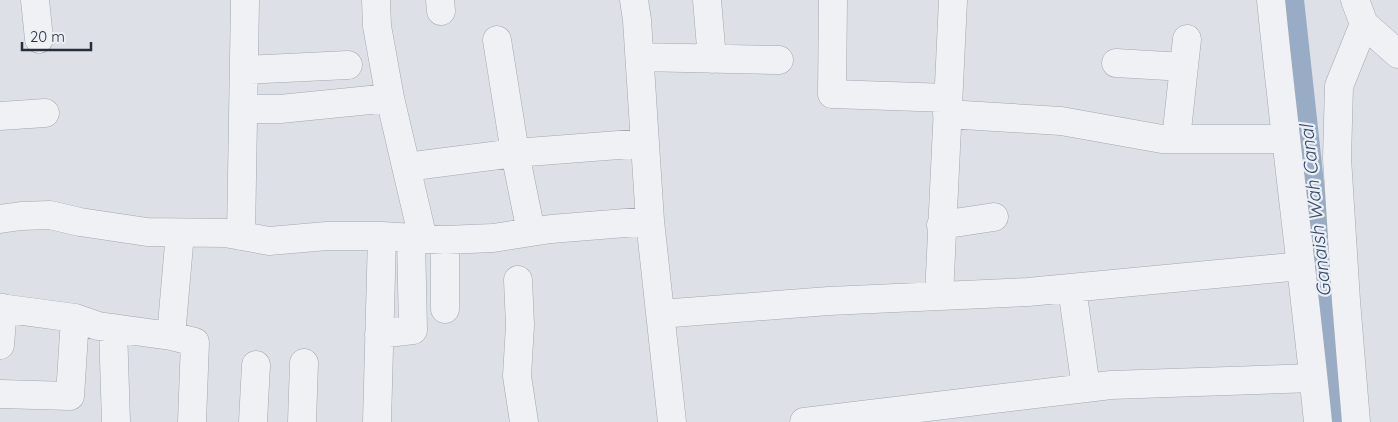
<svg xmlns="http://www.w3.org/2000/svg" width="1398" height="422" font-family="Quicksand,sans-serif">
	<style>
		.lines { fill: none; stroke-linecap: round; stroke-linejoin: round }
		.canal { stroke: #99acc6; stroke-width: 24 }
		.minor-casing { stroke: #a3a7b1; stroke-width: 29 }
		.tertiary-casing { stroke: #a3a7b1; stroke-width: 29 }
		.minor { stroke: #f0f1f5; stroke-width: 28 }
		.tertiary { stroke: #f0f1f5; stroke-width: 28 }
		.labels { text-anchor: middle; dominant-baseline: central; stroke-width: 4.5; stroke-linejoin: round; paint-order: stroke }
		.water-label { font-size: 19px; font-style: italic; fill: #324a6f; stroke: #eceff4 }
	</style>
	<rect width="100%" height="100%" fill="#dde0e7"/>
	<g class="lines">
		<path class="canal" d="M1292,0L1338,422"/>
		<g class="minor-casing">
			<path id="minor" d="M35,0L39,39
				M376,0L377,26L390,98L423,239
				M440,0L441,11
				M634,0L637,20L650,221L672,422
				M707,0L712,59
				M833,0L832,94L948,98
				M497,40L515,153L531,232
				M640,57L779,60
				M1116,63L1184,67
				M244,70L348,65
				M243,109H280L390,98
				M947,114L1061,121L1162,139H1285
				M0,116L45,113
				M1176,139L1187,39
				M406,167L515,153L645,143
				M0,219L21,216L50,215L80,222L147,232L225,233L269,241L327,236H382L445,240L493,238L551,229L650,221
				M941,225L994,217
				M241,236L245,0
				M518,280L520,325L517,376L524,422
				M1072,288L1086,388
				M939,296L953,0
				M0,308L75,318L98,326L171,336L195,342L192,422
				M445,309V240
				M660,314L829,301L1028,292L1301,266
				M113,328L116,422
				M379,334L413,330L411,238
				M171,336L180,233
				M0,345L3,308
				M0,394L70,396L75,318
				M253,422L256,365
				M302,422L304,363
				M377,422L382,236
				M804,422L1111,385L1313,378
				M1356,422L1346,301L1337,158L1339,86L1364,24"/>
		</g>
		<g class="tertiary-casing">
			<path id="tertiary" d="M1271,0C1285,141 1304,281 1318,422
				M1355,0L1364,24L1398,54"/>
		</g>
		<use href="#minor" class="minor"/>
		<use href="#tertiary" class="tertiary"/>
	</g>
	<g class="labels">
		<g class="water-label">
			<text transform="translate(1315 211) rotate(-96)">Ganaish Wah Canal</text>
		</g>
	</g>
	<path d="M22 42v8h69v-8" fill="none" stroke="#272e3d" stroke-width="2.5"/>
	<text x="30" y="42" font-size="15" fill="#272e3d" stroke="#eceff4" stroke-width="4" paint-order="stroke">20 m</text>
</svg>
